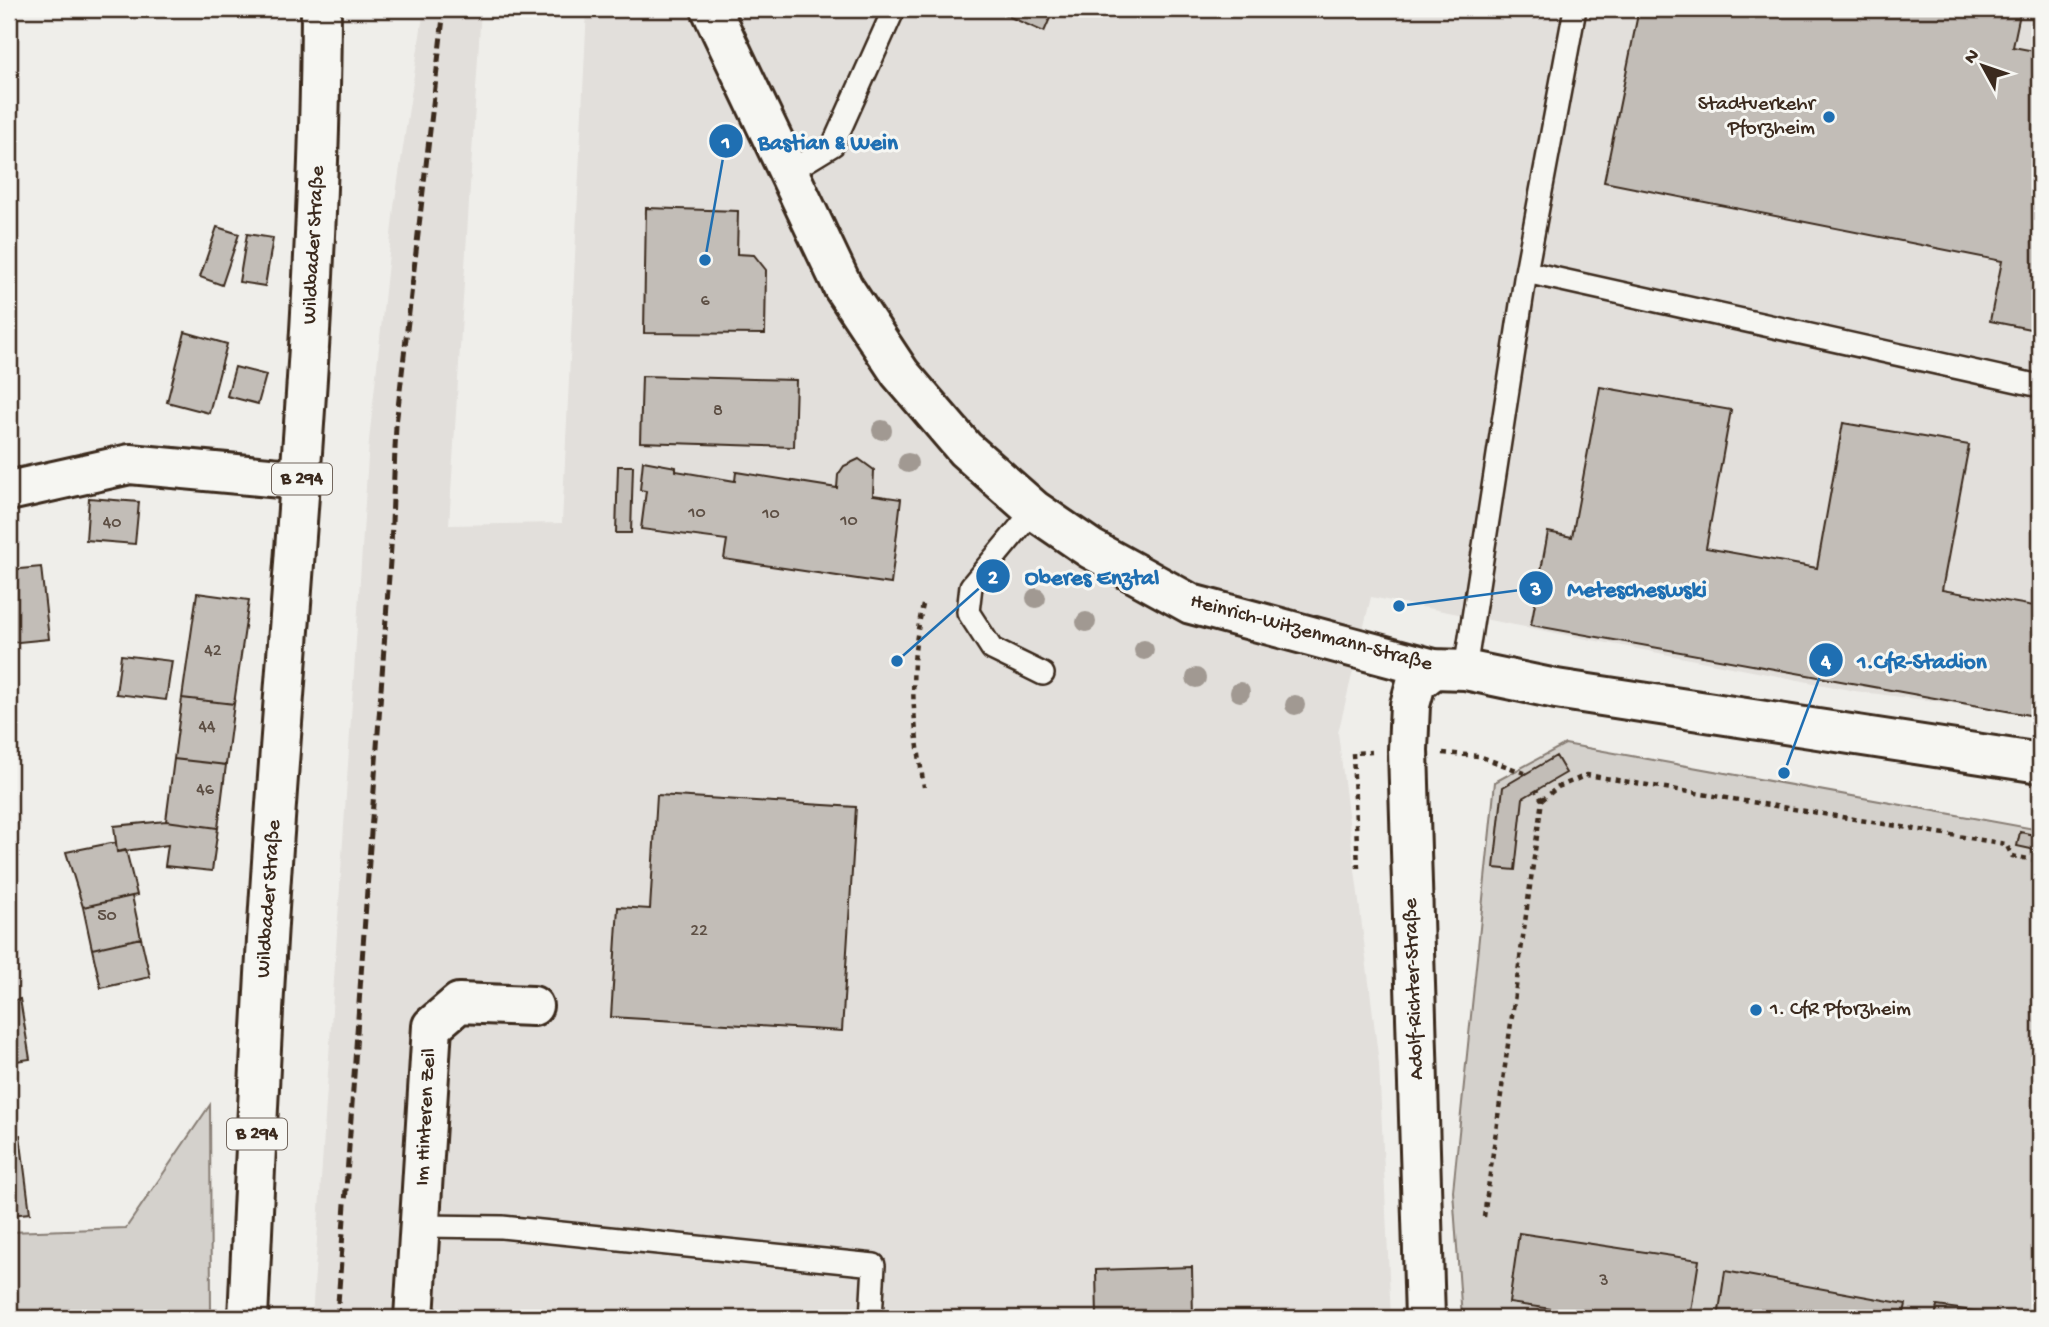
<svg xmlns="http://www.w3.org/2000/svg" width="2049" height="1327" font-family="'Gochi Hand',sans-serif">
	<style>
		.built { fill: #e2dfdb }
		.green { fill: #d4d1cc; stroke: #887e75; stroke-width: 2 }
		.building { fill: #c2bdb7; stroke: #3b2a1e; stroke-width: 2 }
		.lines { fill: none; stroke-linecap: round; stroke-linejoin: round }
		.service-casing { stroke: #3b2a1e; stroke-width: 26 }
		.minor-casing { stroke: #3b2a1e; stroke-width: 44 }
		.tertiary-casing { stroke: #3b2a1e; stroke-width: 44 }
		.primary-casing { stroke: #3b2a1e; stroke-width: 44 }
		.path { stroke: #3b2a1e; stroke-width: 4.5; stroke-dasharray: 5 5; stroke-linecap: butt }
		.service { stroke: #f6f6f2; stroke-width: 21 }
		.minor { stroke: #f6f6f2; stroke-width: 38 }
		.tertiary { stroke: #f6f6f2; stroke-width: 38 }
		.primary { stroke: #f6f6f2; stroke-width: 38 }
		.rail { stroke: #3b2a1e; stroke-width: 5; stroke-dasharray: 10 5; stroke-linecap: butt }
		.tree { fill: #a19992 }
		.poi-dot { fill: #1f6fb2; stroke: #f6f6f2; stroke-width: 2.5 }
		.labels { text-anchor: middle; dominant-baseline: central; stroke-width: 6; stroke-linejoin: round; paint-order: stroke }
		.number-label { font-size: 18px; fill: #5d4f44 }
		.shield { fill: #f6f6f2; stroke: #73675e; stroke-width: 2 }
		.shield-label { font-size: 19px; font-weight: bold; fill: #3b2a1e }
		.poi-label { font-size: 21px; fill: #3b2a1e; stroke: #f6f6f2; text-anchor: end }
		.street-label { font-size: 21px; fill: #3b2a1e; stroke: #f6f6f2 }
		.leader { fill: none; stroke: #1f6fb2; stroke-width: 2.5 }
		.callout-dot { fill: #1f6fb2; stroke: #f6f6f2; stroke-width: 2.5 }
		.mark-label { font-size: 21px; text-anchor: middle; font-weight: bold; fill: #fff }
		.callout-label { font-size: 23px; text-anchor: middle; font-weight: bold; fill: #1f6fb2; stroke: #f6f6f2; stroke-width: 6; stroke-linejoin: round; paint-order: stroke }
	</style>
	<rect width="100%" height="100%" fill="#efeeea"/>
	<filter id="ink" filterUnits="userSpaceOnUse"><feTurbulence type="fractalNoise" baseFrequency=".0143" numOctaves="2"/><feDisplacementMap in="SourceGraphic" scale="14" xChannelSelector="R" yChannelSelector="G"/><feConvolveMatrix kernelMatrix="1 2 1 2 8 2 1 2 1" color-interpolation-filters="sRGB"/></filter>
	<g filter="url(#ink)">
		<path class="built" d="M424,9H481L449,525L562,523L587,9H2040V715L1855,691L1371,597L1338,733L1379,1063L1391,1318H312L369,441L394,207Z"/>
		<path class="green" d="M1565,744L2040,830V1318H1462L1453,1191L1495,782Z
			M210,1105L211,1318H9V1232L126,1228Z"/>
		<path class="building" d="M992,9H1054L1044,32Z
			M1639,9H2021L2013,47L2040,52V331L1990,321L2002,261L1604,182Z
			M646,208L738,211L737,254L754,255L766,270L765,334L644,333Z
			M217,227L239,234L222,285L200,277Z
			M247,234L273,238L265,286L239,282Z
			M185,332L227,344L209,413L167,402Z
			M235,367L266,375L258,404L227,396Z
			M642,376L796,380L794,447L640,442Z
			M1600,387L1731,410L1706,548L1817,568L1843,423L1969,445L1942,590L2040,607V717L1531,625L1548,532L1572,537Z
			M859,459L874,470L873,495L901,499L891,584L724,559L727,540L641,529L646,491L640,490L643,461L676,467V471L735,481L736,472L837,488L838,475L844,466Z
			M618,466H633L631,533H616Z
			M89,498L139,502L135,544L86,540Z
			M41,567L49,639L9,643V570Z
			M197,593L249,600L234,704L182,698Z
			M121,655L172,661L166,700L116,694Z
			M182,698L234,704L226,765L174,759Z
			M1556,756L1566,773L1523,798L1515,870L1494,868L1503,787Z
			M174,759L226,765L218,828L166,821Z
			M657,795L856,807L842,1031L611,1017L618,907L650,909Z
			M166,821L218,828L212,871L165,866L168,845L117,852L114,826Z
			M2020,832L2040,836V851L2017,846Z
			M116,842L117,852L126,850L137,895L83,907L66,852Z
			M132,896L141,938L92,949L83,907Z
			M141,938L150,977L101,988L92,949Z
			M20,999L30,1059L9,1062V1001Z
			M20,1135L30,1213L9,1215V1136Z
			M1519,1233L1699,1260L1690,1318H1615L1509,1303Z
			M1192,1267L1193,1318H1097L1096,1270Z
			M1725,1271L1906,1304L1903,1318H1718Z
			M1937,1306L2024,1318H1935Z"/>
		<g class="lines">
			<g class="service-casing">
				<path id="service" d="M787,173L833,145L894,9
					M1526,272L1575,9
					M1034,510L971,586L968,612L992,649L1043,674
					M1465,670L1526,272L2040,386
					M420,1226L502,1227L874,1265L871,1318"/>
			</g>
			<g class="minor-casing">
				<path id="minor" d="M9,491L130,464L302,480
					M414,1318L432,1026L459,1003L533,1006
					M1425,1318L1408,750L1410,705L1416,683L1434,669"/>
			</g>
			<g class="tertiary-casing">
				<path id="tertiary" d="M711,9L843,287L900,373L965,449L1034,510L1091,549L1191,604L1434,669L1465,670L1556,689L2040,763"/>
			</g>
			<g class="primary-casing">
				<path id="primary" d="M248,1318C255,1171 261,1024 271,877C290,588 320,299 321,9"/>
			</g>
			<path class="path" d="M923,605C907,673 913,719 924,787
				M1443,753L1479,756L1527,774
				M1542,800L1558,787L1587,775L2006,844L2012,856L2040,861
				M1358,868L1353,753L1372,752
				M1484,1217L1542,800L1536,790"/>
			<use href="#service" class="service"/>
			<use href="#minor" class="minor"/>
			<use href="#tertiary" class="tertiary"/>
			<use href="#primary" class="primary"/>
			<path class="rail" d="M337,1318L391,547L396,425L444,9"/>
		</g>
		<g class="tree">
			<circle cx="882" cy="430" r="10"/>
			<circle cx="908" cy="463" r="10"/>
			<circle cx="1036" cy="598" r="10"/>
			<circle cx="1086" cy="622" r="10"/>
			<circle cx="1144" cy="650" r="10"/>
			<circle cx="1196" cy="678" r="10"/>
			<circle cx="1240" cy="692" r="10"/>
			<circle cx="1295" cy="705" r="10"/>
		</g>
	</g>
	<g class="poi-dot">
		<circle cx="1829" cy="117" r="7"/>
		<circle cx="1756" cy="1010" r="7"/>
	</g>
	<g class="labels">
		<g class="number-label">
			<text x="705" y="301">6</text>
			<text x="718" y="411">8</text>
			<text x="697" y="513">10</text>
			<text x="771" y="514">10</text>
			<text x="849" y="521">10</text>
			<text x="112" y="523">40</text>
			<text x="213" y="651">42</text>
			<text x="207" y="727">44</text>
			<text x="205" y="790">46</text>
			<text x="107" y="916">50</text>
			<text x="699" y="931">22</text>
			<text x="1604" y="1281">3</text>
		</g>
		<g class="shield">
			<rect x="272" y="463.5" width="60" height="31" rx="5"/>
			<rect x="227" y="1118.5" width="60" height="31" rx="5"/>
		</g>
		<g class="shield-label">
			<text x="302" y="479">B 294</text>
			<text x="257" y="1134">B 294</text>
		</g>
		<g class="poi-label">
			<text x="1815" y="105">Stadtverkehr<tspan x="1815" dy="24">Pforzheim</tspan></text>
			<text x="1770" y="1010" text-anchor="start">1. CfR Pforzheim</text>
		</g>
		<g class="street-label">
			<text transform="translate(315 245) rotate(-87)">Wildbader Straße</text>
			<text transform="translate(1311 634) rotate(15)">Heinrich-Witzenmann-Straße</text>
			<text transform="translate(270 899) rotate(-86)">Wildbader Straße</text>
			<text transform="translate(1415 989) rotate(-92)">Adolf-Richter-Straße</text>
			<text transform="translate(427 1117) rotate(-87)">Im Hinteren Zeil</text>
		</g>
	</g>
	<path class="leader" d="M705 260L726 141M897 661L993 576M1399 606L1536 588M1784 773L1826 660"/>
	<g class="callout-dot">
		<circle cx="705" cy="260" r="7"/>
		<circle cx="897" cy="661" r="7"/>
		<circle cx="1399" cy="606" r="7"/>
		<circle cx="1784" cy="773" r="7"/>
		<circle cx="726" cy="141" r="18"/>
		<circle cx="993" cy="576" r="18"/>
		<circle cx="1536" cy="588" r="18"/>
		<circle cx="1826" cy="660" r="18"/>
	</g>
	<g class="mark-label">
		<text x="726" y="148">1</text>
		<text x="993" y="583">2</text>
		<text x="1536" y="595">3</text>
		<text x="1826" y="667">4</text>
	</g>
	<g class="callout-label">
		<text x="828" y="149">Bastian &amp; Wein</text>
		<text x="1092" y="584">Oberes Enztal</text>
		<text x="1637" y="596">Metescheswski</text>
		<text x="1922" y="668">1.CfR-Stadion</text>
	</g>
	<rect width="2049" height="1327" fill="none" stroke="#f6f6f2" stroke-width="35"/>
	<rect x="18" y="18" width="2014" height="1292" fill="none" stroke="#3b2a1e" stroke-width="2.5" filter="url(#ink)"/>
	<g transform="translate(1983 66) rotate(310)" stroke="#f6f6f2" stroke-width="5" paint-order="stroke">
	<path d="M0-5L12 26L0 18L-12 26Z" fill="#3b2a1e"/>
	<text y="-10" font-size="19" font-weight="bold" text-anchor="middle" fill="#3b2a1e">N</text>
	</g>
</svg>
